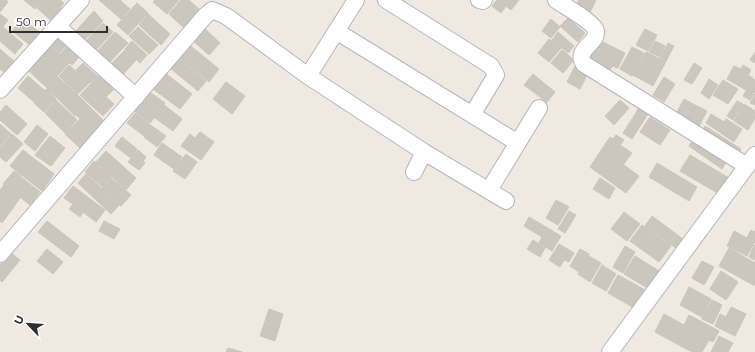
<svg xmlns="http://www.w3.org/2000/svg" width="755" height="352" font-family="Montserrat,sans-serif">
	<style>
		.building { fill: #cbc7bf; stroke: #cbc5ba }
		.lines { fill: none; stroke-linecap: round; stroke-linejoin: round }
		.minor-casing { stroke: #b4b7c1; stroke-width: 18 }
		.minor { stroke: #fff; stroke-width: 16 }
	</style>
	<rect width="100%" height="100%" fill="#efe9e1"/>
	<path class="building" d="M0,0H6L8,2L0,12Z
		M24,0H42L35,9Z
		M43,0H60L64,3L60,8L65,12L55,24L37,8Z
		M99,0H120L130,9L121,19Z
		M155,0H179L167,14L153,2Z
		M181,0H189L201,11L185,29L169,14Z
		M497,0H519L511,10L506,6L501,13L492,6Z
		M579,0H596L590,12L576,5Z
		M137,3L148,13L128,35L117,25Z
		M94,11L103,21L82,43L73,34Z
		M0,14L8,20L3,27L23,44L15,54L0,41Z
		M148,14L170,34L161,45L139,25Z
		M22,18L39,32L30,45L12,31Z
		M568,18L585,33L578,42L560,26Z
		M551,19L560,27L551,38L542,31Z
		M103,23L113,32L94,52L84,43Z
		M138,27L158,45L149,54L129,36Z
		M203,27L220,43L209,55L192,40Z
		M645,29L657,35L648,51L636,45Z
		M115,32L128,43L106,66L94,55Z
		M558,32L574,46L568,53L552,40Z
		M59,33L69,42L59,53L49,44Z
		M549,39L561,48L549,62L538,53Z
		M597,39L625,53L618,68L612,66L609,72L586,61Z
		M132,41L147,55L140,63L125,49Z
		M655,41L665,46L660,57L649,52Z
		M70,43L81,55L72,65L60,54Z
		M187,43L219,69L209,82L177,56Z
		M668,43L674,46L653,86L633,75L646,52L660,59Z
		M48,44L69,63L58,75L37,56Z
		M632,47L644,53L632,76L620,69Z
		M0,49L14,61L4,72L0,69Z
		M125,50L136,60L119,79L107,68Z
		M562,50L574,60L563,73L551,63Z
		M755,52V63L750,60Z
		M178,58L206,81L198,91L170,68Z
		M40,59L58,76L47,88L29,71Z
		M83,63L97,76L90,83L76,70Z
		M694,63L702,68L692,84L684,80Z
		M69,65L89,83L78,94L59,76Z
		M743,65L751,70L748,75L753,78L746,90L727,79L734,66L741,69Z
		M575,66L588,73L580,89L567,82Z
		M101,73L116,87L106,97L114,104L103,116L80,95Z
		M165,73L192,94L180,109L153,89Z
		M533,74L555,92L547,102L524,85Z
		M28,76L44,90L34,102L18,88Z
		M58,77L70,88L59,100L47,89Z
		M664,77L675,84L664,102L653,95Z
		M709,79L718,85L709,99L701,93Z
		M753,79L755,80V91L750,100L743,96Z
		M723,80L738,89L728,104L713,95Z
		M226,82L245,96L232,114L213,99Z
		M70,88L79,96L67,108L59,100Z
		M46,89L56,99L44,112L34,103Z
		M148,91L165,103L159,111L142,98Z
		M755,94V105L750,103Z
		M79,96L87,104L75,116L67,108Z
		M142,99L159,112L150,123L134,111Z
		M684,99L695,105L685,124L674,118Z
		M56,100L77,120L65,133L45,113Z
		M620,100L629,108L614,125L605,116Z
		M737,101L743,104L733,120L727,116Z
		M87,104L105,122L95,133L76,115Z
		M744,104L755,111V118L748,130L734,121Z
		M6,105L27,124L17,135L0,120V112Z
		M164,105L182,119L173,131L155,118Z
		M695,105L707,111L697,130L685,124Z
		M639,108L648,114L632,139L623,133Z
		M135,113L152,126L144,136L127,123Z
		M711,114L724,122L726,119L742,129L734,142L706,123Z
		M650,117L670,130L660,145L640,132Z
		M80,119L94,133L80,148L65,134Z
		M0,124L11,134L0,146Z
		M37,125L48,134L35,151L24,142Z
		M152,126L166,136L157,147L144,137Z
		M705,126L741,149L735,158L700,134Z
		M200,132L214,142L201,160L181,146L190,134L195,138Z
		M12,134L23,144L6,162L0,157V148Z
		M616,135L624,140L620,145L632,153L623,165L602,149L610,137L613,139Z
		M50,136L65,148L51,166L35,155Z
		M122,137L137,149L131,158L115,146Z
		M695,137L728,159L722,169L689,146Z
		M162,143L182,157L174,169L154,155Z
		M602,149L639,176L626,193L590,167Z
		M23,150L54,174L42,191L10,166Z
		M138,150L146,157L143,161L145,163L139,170L128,162Z
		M106,151L136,178L126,190L96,162Z
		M186,154L197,162L185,179L173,171Z
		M690,155L729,178L719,194L680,171Z
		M94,161L111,177L102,187L85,172Z
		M657,163L697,187L689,201L649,177Z
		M14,171L21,176L10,190L3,184Z
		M86,174L119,205L111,214L78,183Z
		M21,177L40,192L30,205L11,190Z
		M111,178L131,195L121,206L102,188Z
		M600,178L615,188L609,199L593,189Z
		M4,185L20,198L13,208L0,197V190Z
		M73,186L105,210L96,222L83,212L80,217L69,209L73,204L64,198Z
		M0,198L13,208L2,223L0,221Z
		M556,200L569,207L558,225L546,218Z
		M569,211L576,215L565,233L558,229Z
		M624,212L640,224L627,241L611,229Z
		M652,216L683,239L677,249L645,226Z
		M529,217L561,236L552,251L539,243L542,237L524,226Z
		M47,221L79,246L71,257L38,232Z
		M104,221L120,229L114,239L99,231Z
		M642,225L671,246L659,262L630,241Z
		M751,230L755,232V241L747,256L727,246L734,231L747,238Z
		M533,240L545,248L540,257L527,249Z
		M559,244L574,253L569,262L564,260L560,267L549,260Z
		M754,245L755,246V260L749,257Z
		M625,246L635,252L623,273L613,267Z
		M729,248L755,263V286L719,266Z
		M47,249L63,262L53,274L37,261Z
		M580,249L589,254L579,272L570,266Z
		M10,252L20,260L2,282L0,280V265Z
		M589,256L601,263L590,282L578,274Z
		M635,256L659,271L649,289L624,274Z
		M702,261L714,267L704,285L692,278Z
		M602,265L616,274L606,291L592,283Z
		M721,271L738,282L726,300L710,289Z
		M618,275L647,291L636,309L608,293Z
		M689,287L711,299L702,317L680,305Z
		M712,300L722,305L713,324L702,319Z
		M731,307L746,314L735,336L715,326L720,314L726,317Z
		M269,309L283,314L275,341L260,336Z
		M664,314L684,325L689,315L719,331L713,342L709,340L702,352H692L655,332Z
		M719,336L733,343L728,352H711Z
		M228,348L242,352H226Z"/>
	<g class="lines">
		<g class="minor-casing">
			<path id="minor" d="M356,0L308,76L424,152L506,201
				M386,0L491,66L496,75L472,115
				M479,0L483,1L484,0
				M556,0C564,6 594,22 596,31C598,44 574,49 584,64L747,166
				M57,26L136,97
				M336,31L518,143
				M0,90L81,0
				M414,172L424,152
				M489,190L539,108
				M0,254L205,16L212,10L226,16L308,76
				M610,352L755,155"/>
		</g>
		<use href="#minor" class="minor"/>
	</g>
	<g transform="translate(28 324) rotate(295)" stroke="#ffffff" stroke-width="3" paint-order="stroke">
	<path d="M0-3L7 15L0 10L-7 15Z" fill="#2e2e2e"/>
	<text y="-6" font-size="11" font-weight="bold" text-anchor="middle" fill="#2e2e2e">U</text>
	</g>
	<path d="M10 26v6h97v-6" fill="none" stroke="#2e2e2e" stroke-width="2"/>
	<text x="16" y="26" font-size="12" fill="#2e2e2e" stroke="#ffffff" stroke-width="3" paint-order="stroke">50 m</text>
</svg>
